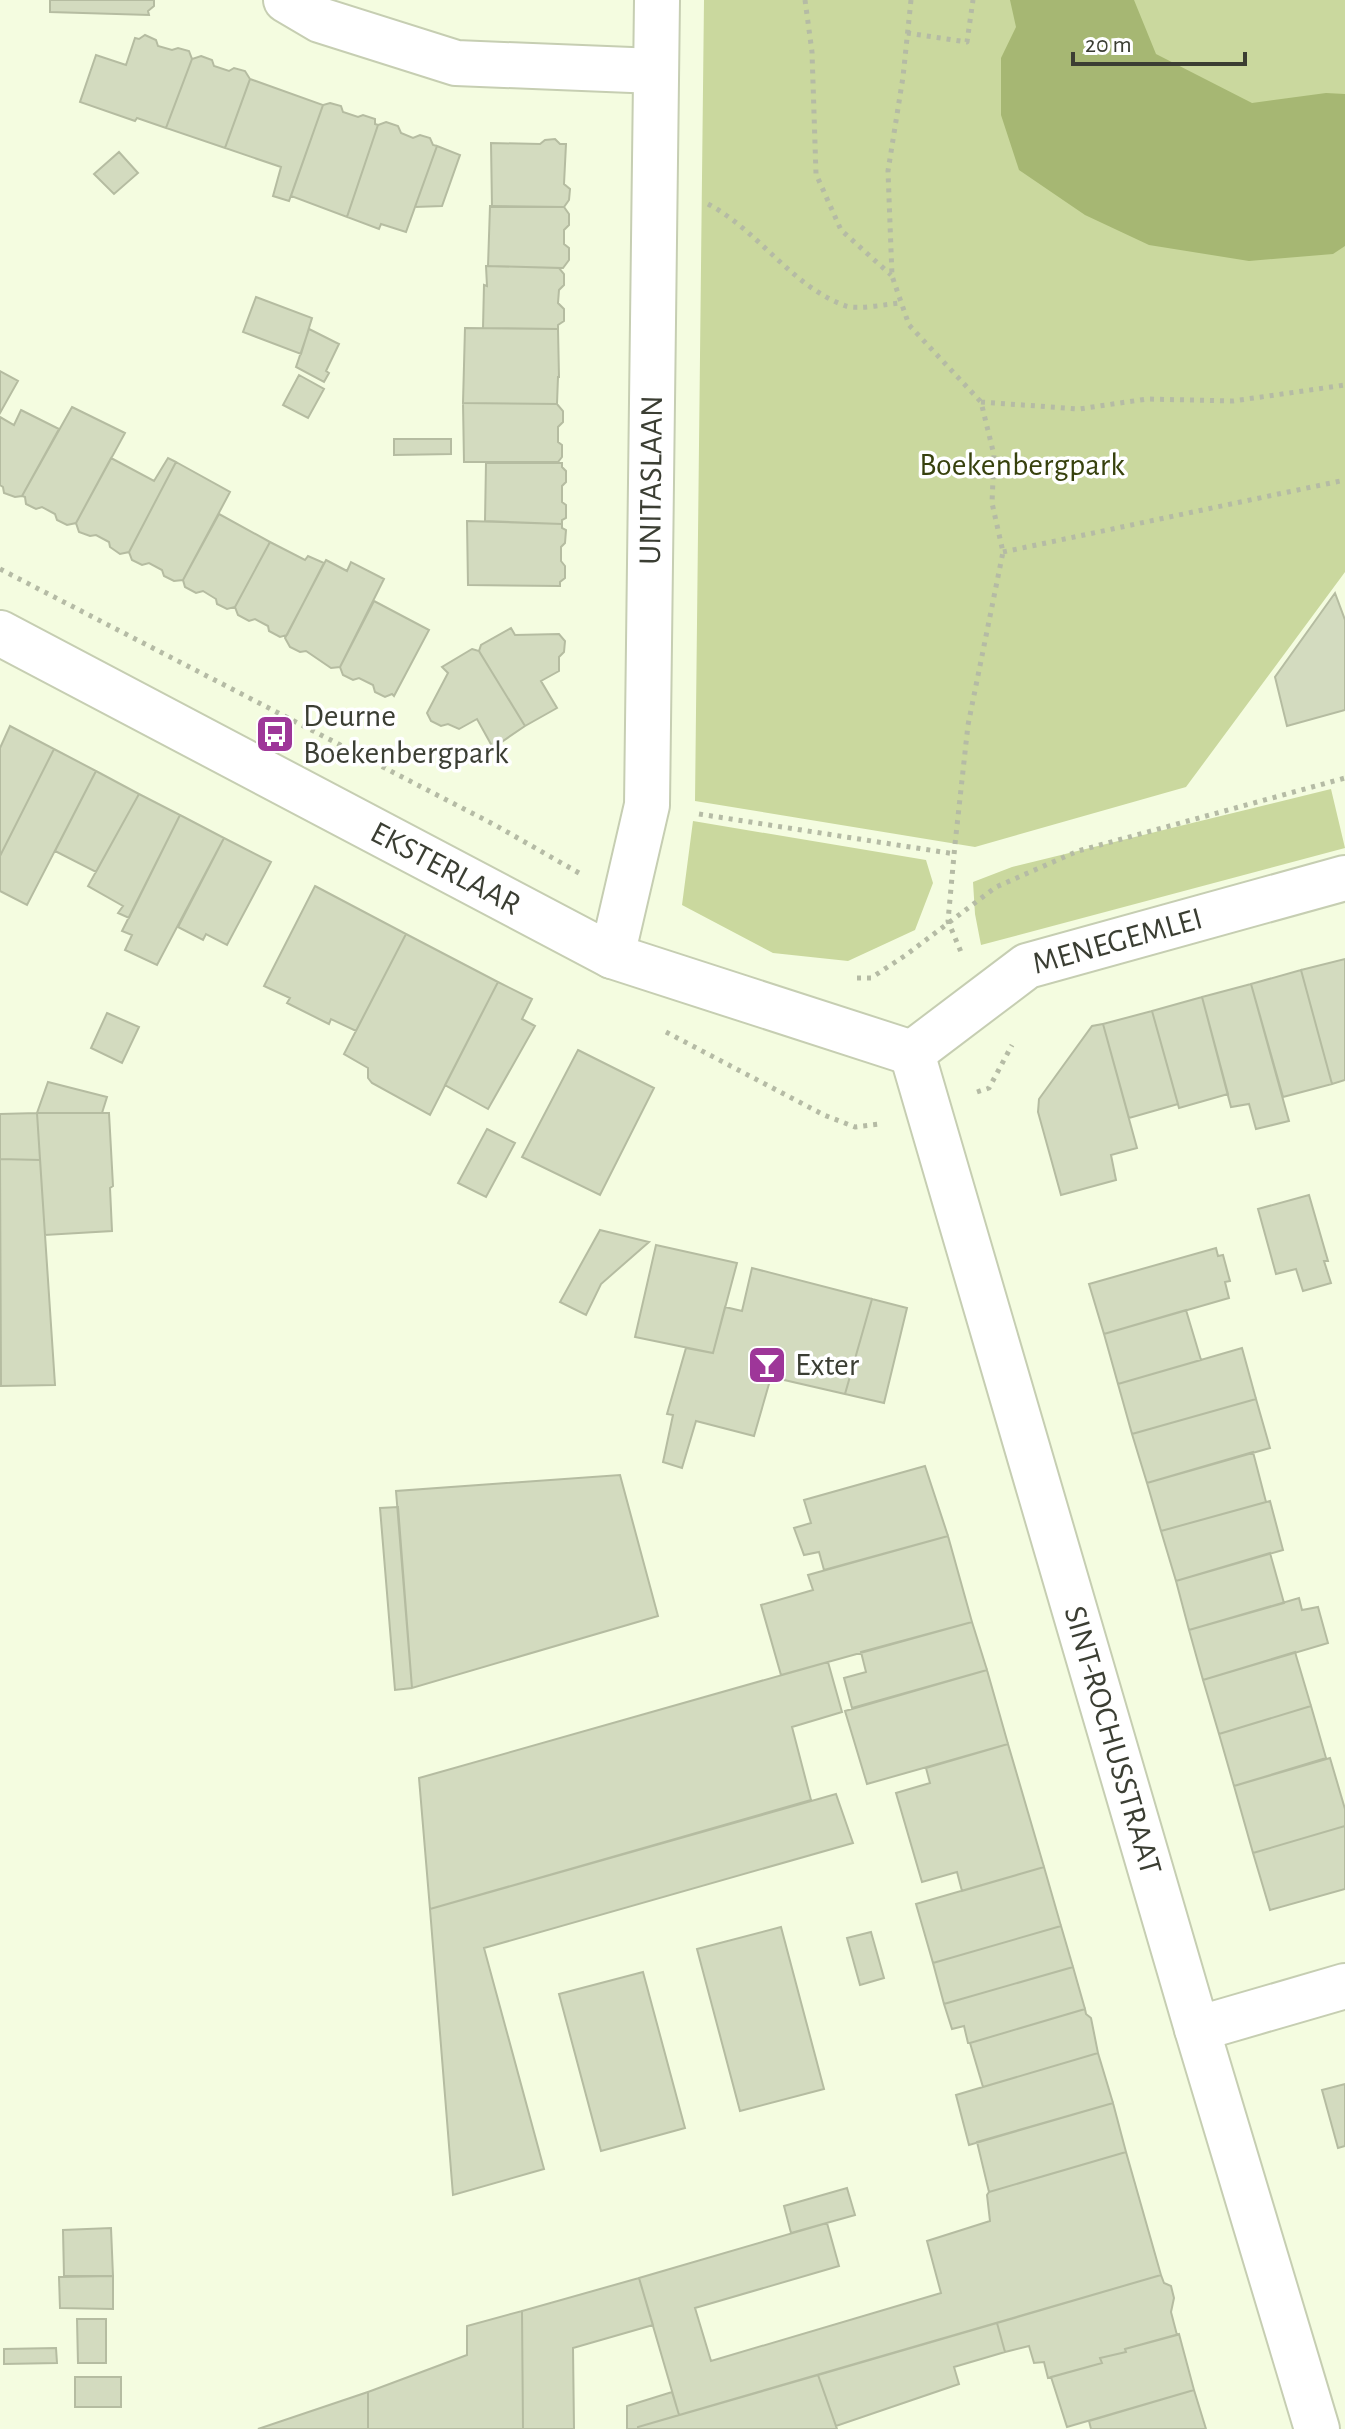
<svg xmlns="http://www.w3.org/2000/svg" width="1345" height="2429" font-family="'Alegreya Sans',sans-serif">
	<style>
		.green { fill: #cad89e }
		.water { fill: #a6b773 }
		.building { fill: #d3dbbf; stroke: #b5bca1; stroke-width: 2 }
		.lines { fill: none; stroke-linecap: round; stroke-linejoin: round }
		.street-casing { stroke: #c6ceb2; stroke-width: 48 }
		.path { stroke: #b5bba5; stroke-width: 5; stroke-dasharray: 4 6; stroke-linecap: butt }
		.street { stroke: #fff; stroke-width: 44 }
		.labels { text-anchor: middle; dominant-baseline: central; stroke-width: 7; stroke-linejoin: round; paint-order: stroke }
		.park-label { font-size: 32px; fill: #37410d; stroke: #fff }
		.street-label { font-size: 32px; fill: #3b3e33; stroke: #fff }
		.poi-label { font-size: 32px; fill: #3b3e33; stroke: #fff; text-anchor: start }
	</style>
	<rect width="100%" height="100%" fill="#f4fce0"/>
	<path class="green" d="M704,0H1345V572L1186,787L975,847L695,801Z
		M1331,789L1345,848L981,945L975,914L973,882L1012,867Z
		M693,821L926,860L933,883L915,930L848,961L773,953L682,905Z"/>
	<path class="water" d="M1010,0H1134L1156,54L1252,103L1326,93L1345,94V246L1333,254L1249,261L1149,245L1085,215L1019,170L1001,115V58L1016,27Z"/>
	<path class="building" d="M50,0H154V6L148,11L149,15L50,12Z
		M145,35L156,40L158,46L172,50L178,48L189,51L192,59L166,128L137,118L135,121L80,102L96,55L126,65L135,38L139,39Z
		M201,56L212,60L214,66L229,71L234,68L245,71L250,79L225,148L166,128L192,59Z
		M250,79L323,105L289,201L273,196L281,167L225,148Z
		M330,103L341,106L343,112L358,117L363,115L375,119V124L378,125L347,217L291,196L323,105Z
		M386,122L398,126L401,133L413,138L420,135L430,138L433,145L437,146L406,232L381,224L379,229L347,217L378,125Z
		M555,139L560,144H566L564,184L570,189L569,200L564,207H492L491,143L540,144L545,140Z
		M437,146L460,155L442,206L415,207Z
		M119,152L138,173L114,194L94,174Z
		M490,206L564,207L569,214V225L564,230V244L569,248V260L563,268L488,266Z
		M486,266L559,268L564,274V285L559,290L558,303L564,309V321L558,325V329L483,328L484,285L487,286Z
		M256,297L312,318L301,354L243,332Z
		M465,328L558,329L559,377H558L557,404L463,403Z
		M309,329L339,344L326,371L329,373L324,382L296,367Z
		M0,371L18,381L0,413Z
		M299,375L324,389L308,418L283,405Z
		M463,403L557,404L563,411V422L558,427V442L562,445V457L558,462H464Z
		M72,407L125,433L76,523L67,525L57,520L55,514L42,507L36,509L26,504L25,497L22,496Z
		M21,410L59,429L22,496L15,497L4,493L3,487L0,485V417L14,425Z
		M394,439H451V454L394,455Z
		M111,458L154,481L168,458L176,462L129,552L120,554L110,547L109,542L96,535L90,536L79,532L76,523Z
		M176,462L230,492L183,580L174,581L164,576L162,570L149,563L142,565L132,560L129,552Z
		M486,463H562V467L566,471V482L562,486V502L566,505V518L562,520V524L485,521Z
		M219,514L270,542L235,607L227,609L217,604L216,599L203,591L196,593L185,587L183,580Z
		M467,521L562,524V528L566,530L565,543L561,547V561L565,566V578L560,582V586L468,585Z
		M270,542L305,560L308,556L324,563L287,635L280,637L269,631L268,626L255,619L249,621L238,615L235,607Z
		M326,560L347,571L351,562L384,579L340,667L331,668L306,651L300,652L290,647L285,638Z
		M1335,593L1345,620V710L1287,726L1275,677Z
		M374,601L429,630L394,696L392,694L385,697L375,692L373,685L359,678L353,680L343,675L340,667Z
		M511,628L515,635L559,634L565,641L564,652L559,657V671L541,681L557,708L525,726L479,651L481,645Z
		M472,649L479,651L525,726L500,743V741L492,746L477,719L459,729L448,724L441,726L431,721L427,713L448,673L442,667Z
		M10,726L54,749L0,856V748Z
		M54,749L96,771L27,905L0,891V856Z
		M96,771L139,794L96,872L55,851Z
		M139,794L180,815L129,918L118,913L123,906L88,886Z
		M180,815L224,838L157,965L125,950L132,935L122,931Z
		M224,838L271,862L227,945L206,934L203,940L178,927Z
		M315,886L406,934L356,1031L331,1019L329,1024L287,1003L290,998L264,986Z
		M406,934L498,982L430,1115L372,1083L368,1078V1068L344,1054Z
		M1345,959V1080L1332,1084L1301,970Z
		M1301,970L1332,1084L1283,1097L1251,984Z
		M498,982L532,999L522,1019L535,1026L488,1109L445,1085Z
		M1251,984L1289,1121L1256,1129L1249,1104L1231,1107L1202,997Z
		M1202,997L1228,1094L1179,1108L1152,1011Z
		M1152,1011L1178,1104L1129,1118L1103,1024Z
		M107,1013L139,1027L122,1063L91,1048Z
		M1103,1024L1137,1148L1111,1155L1116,1180L1061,1195L1038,1112L1039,1099L1092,1026Z
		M578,1050L654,1088L600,1195L522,1157Z
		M48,1082L107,1097L102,1113H37Z
		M37,1113L40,1160L0,1159V1114Z
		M37,1113H109L113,1186L110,1188L112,1231L45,1235Z
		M487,1129L515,1143L486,1197L458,1183Z
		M0,1159L40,1160L55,1385L1,1386Z
		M1309,1195L1328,1261H1324L1331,1283L1303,1291L1296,1269L1276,1274L1258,1209Z
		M600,1230L649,1242L601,1284L586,1315L560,1302Z
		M656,1245L737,1263L713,1353L635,1337Z
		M1216,1248L1218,1256L1223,1255L1230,1281L1225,1282L1229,1298L1104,1334L1089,1284Z
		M752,1268L872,1299L845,1394L771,1377L754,1436L696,1421L682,1468L663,1462L673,1415L667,1414L686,1348L713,1353L725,1307L742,1311Z
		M872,1299L907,1308L884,1403L845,1394Z
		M1186,1310L1201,1360L1118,1384L1104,1334Z
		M1242,1348L1256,1399L1132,1434L1118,1384Z
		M1256,1399L1270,1448L1147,1483L1132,1434Z
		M1253,1452L1266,1502L1161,1531L1147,1483Z
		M925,1466L948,1536L824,1570L819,1552L804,1555L794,1528L811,1523L804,1500Z
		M620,1475L658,1616L412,1688L396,1491Z
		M1270,1501L1283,1550L1176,1581L1161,1531Z
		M398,1507L412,1688L395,1690L380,1508Z
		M948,1536L972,1622L781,1675L761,1605L813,1590L808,1575Z
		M1270,1553L1284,1603L1189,1630L1176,1581Z
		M1299,1598L1302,1610L1318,1607L1328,1643L1203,1680L1189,1630Z
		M972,1622L987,1670L852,1708L844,1678L866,1672L861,1652Z
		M1295,1652L1311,1706L1219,1734L1203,1680Z
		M828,1662L842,1712L792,1727L811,1800L430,1909L419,1778Z
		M987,1670L1008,1744L867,1784L845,1711Z
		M1311,1706L1326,1758L1234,1786L1219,1734Z
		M1008,1744L1044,1867L962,1891L957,1872L922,1882L896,1793L930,1783L926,1768Z
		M1330,1758L1345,1809V1826L1253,1853L1234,1786Z
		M836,1794L853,1843L484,1948L544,2169L453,2195L430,1909Z
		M1345,1826V1889L1270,1910L1253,1853Z
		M1044,1867L1061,1926L933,1963L916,1904Z
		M1061,1926L1073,1967L944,2004L933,1963Z
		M781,1927L824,2089L740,2111L697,1949Z
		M871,1932L884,1978L860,1985L847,1938Z
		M1073,1967L1085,2009L970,2043H968L964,2026L952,2029L944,2004Z
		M643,1972L685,2128L601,2151L559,1994Z
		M1085,2009L1086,2014L1091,2018L1098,2053L983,2087L970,2043Z
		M1098,2053L1113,2103L969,2145L956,2095Z
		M1345,2084V2146L1338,2148L1322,2090Z
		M1113,2103L1126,2152L989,2192L977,2142Z
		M1126,2152L1161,2275L679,2415L639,2278L827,2223L839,2266L695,2308L711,2361L941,2293L927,2241L990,2221L987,2195L989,2192Z
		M847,2188L855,2215L791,2233L784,2206Z
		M111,2228L113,2276H64L63,2230Z
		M1161,2275L1164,2283L1171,2286L1174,2298L1171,2312L1177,2335L1125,2349L1126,2352L1100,2358L1102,2363L1048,2378L1044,2362L1034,2363L1029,2346L1005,2352L997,2323Z
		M113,2276V2309L60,2308L59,2277Z
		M639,2278L653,2325L573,2348L574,2429H523L522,2311Z
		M522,2311L523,2429H368V2392L467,2355V2326Z
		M77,2319H106V2363H78Z
		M997,2323L1005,2352L954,2367L959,2384L836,2426L818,2375Z
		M1179,2334L1194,2390L1067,2427L1051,2377L1102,2363L1100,2358L1126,2352L1125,2349Z
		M56,2348L57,2363L4,2364V2349Z
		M818,2375L837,2429H638V2427Z
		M75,2377H121V2407H75Z
		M1194,2390L1206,2429H1091L1089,2421Z
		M368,2392V2429H258Z
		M672,2392L679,2415L638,2427V2429H627V2406Z"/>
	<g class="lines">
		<g class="street-casing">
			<g id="street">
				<path d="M286,0L320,20L456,63L656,71"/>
				<path id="s1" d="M0,633L612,956L912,1053"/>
				<path id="s2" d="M612,956L647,805L657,0"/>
				<path id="s3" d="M912,1053L1197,2029L1317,2429"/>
				<path id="s4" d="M912,1053L1027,966L1345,878"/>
				<path d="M1197,2029L1345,1986"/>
			</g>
		</g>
		<path class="path" d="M805,0L812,52L816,174L841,230L891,275
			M911,0L903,77L888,171L892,276L909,325L981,402L994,455L992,503L1003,552L968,725L955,844L948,921L961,952
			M907,33L967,42L973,0
			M708,204C759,231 792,287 846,306C859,310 887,304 901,303
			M981,402L1079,409L1147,399L1233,401L1345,385
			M1003,552L1345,480
			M0,569L495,825L579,873
			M699,814L955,854
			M857,978H871L906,955L996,887L1078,851L1345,778
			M666,1032L824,1115L855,1127L880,1124
			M977,1092L989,1088L1012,1045"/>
		<use href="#street" class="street"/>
	</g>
	<defs>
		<g id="bus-square" transform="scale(2)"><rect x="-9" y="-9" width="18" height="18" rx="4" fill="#9e3699" stroke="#fff"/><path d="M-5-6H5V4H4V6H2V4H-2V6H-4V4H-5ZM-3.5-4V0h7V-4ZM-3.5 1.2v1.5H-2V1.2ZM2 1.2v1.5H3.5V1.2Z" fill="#fff"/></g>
		<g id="bar-square" transform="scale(2)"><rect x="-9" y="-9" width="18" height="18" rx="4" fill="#9e3699" stroke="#fff"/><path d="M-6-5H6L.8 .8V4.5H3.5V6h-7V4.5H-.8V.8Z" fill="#fff"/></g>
	</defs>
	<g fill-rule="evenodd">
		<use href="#bus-square" x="275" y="734"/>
		<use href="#bar-square" x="767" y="1365"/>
	</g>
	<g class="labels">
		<g class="park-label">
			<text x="1022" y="465">Boekenbergpark</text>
		</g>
		<g class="street-label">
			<text stroke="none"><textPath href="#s2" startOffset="480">UNITASLAAN</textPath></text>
			<text stroke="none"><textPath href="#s1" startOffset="504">EKSTERLAAR</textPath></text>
			<text stroke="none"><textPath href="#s4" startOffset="238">MENEGEMLEI</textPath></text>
			<text stroke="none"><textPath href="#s3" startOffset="716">SINT-ROCHUSSTRAAT</textPath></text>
		</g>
		<g class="poi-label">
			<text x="303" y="716">Deurne<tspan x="303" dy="37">Boekenbergpark</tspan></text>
			<text x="795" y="1365">Exter</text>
		</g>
	</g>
	<path d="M1073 52v12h172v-12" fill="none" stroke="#3b3e33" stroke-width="4"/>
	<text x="1085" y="52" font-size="24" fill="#3b3e33" stroke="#ffffff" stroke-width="6" paint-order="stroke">20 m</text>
</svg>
